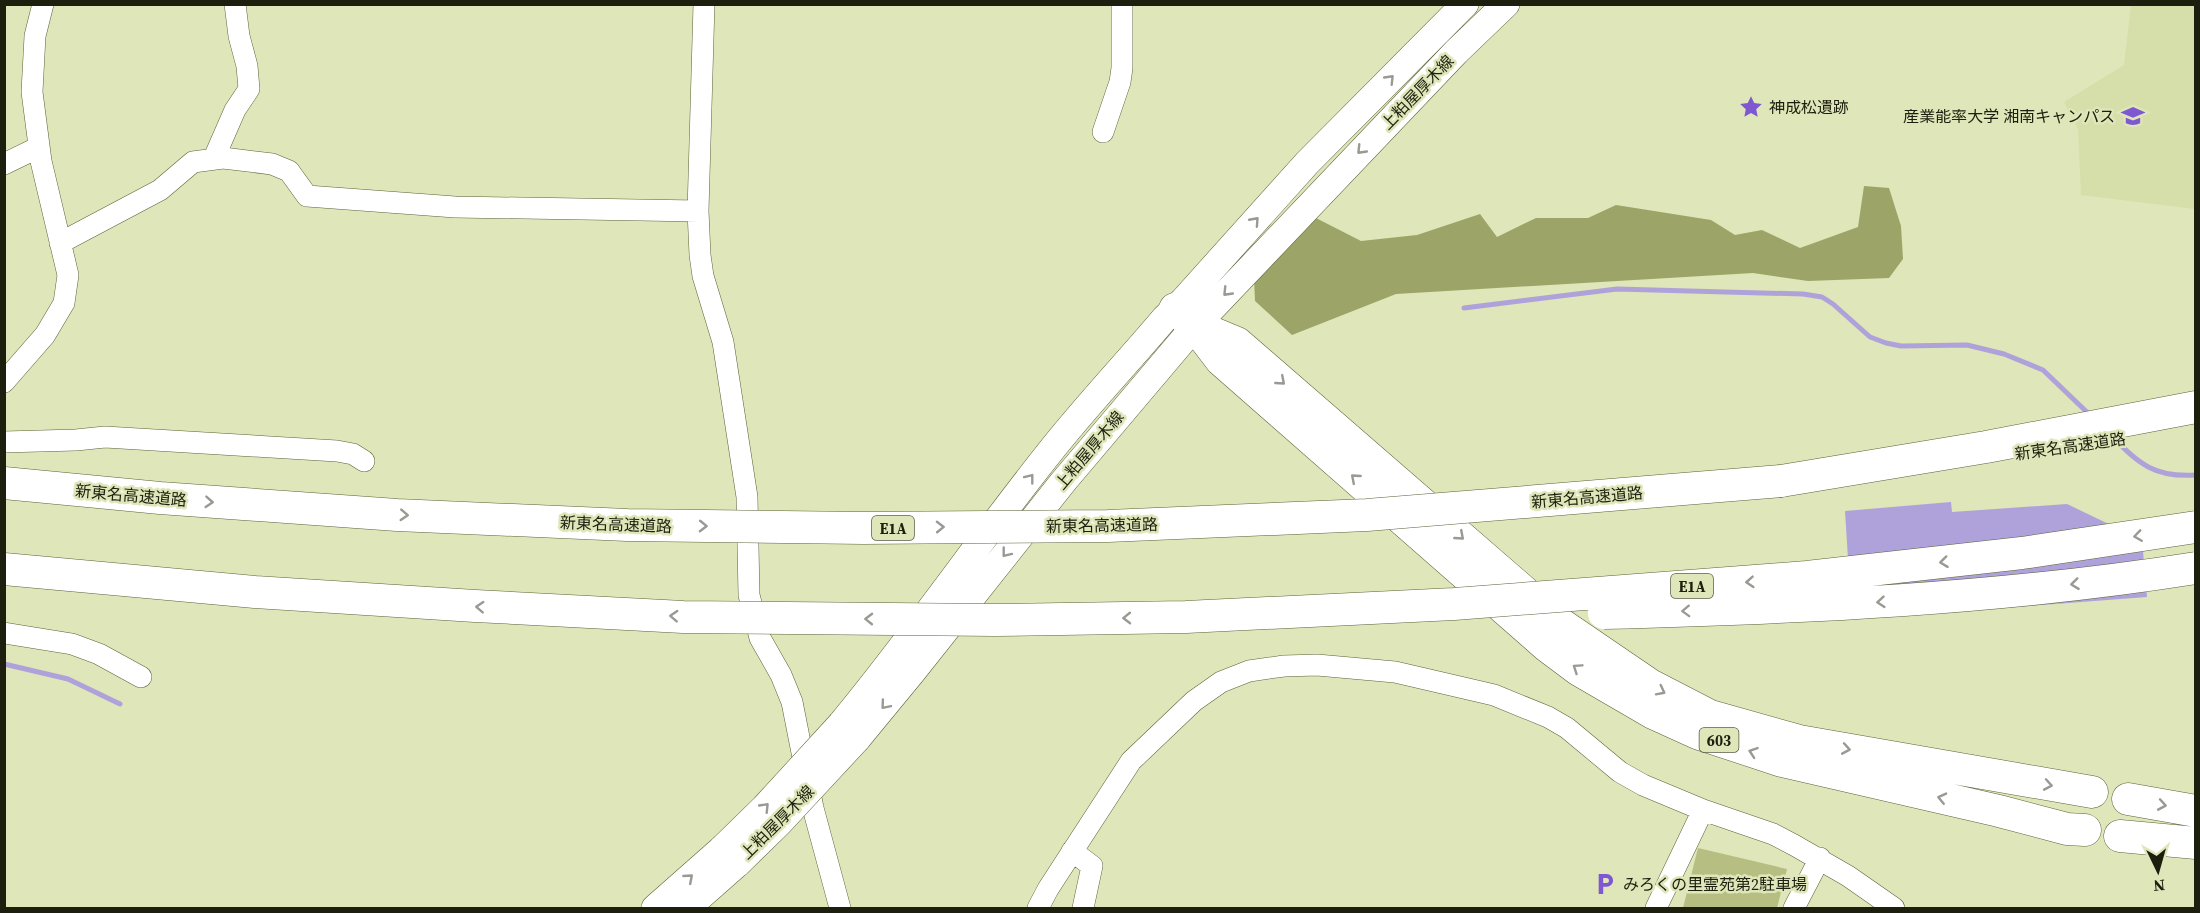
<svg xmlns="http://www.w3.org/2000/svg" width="2200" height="913" font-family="'Source Serif 4','Noto Sans JP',serif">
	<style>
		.built { fill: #d6dea9 }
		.green { fill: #b6be82 }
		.forest { fill: #9ca467 }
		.water { fill: #afa2db }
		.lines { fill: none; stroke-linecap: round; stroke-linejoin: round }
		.stream { stroke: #afa2db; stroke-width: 5 }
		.minor-casing { stroke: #5d6239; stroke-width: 22 }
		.major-casing { stroke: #5d6239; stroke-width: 28 }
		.highway-casing { stroke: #5d6239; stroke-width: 33 }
		.minor { stroke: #fff; stroke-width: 21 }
		.major { stroke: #fff; stroke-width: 27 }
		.highway { stroke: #fff; stroke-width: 32 }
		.major-bridge-casing { stroke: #5d6239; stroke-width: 28; stroke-linecap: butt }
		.highway-bridge-casing { stroke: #5d6239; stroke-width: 33; stroke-linecap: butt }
		.major-bridge { stroke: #fff; stroke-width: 27 }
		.highway-bridge { stroke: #fff; stroke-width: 32 }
		.oneway { stroke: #999a93 }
		.labels { text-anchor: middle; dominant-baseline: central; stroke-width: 5; stroke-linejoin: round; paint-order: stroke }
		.shield { fill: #dfe6b9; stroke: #575b41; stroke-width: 1.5 }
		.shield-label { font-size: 15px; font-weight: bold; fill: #1d1f0e }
		.street-label { font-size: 16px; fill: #1d1f0e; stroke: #dfe6b9 }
		.poi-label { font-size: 16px; fill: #1d1f0e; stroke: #dfe6b9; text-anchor: start }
	</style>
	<rect width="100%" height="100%" fill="#dfe6b9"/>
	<path class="built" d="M2131,5H2195V209L2081,195L2078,129L2064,102L2124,65Z"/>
	<path class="green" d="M1698,848L1787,869L1777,908H1683Z"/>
	<path class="forest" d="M1864,186L1889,188L1901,226L1903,259L1889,278L1808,281L1753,273L1396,294L1292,335L1255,301L1254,278L1314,217L1361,241L1417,235L1480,214L1497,237L1536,218H1588L1616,205L1711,220L1735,235L1762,230L1800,248L1858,227Z"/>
	<path class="water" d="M1951,502L1952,512L2067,504L2142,540L2147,597L1873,618L1850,591L1845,511Z"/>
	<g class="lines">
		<path class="stream" d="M1464,308L1617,289L1803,294L1822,297L1833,304L1870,337L1886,343L1901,346L1967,345L2004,354L2043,370L2092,417
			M2109,434C2138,462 2152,478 2196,475
			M4,664L68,679L120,704"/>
		<g class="minor-casing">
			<path id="minor" d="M704,4L698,211L700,255L703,276L723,342L747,497L749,595L760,638L781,675L792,702L813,808L840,908
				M1103,132L1120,82L1122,68V4
				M214,158L235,110L249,89L247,66L239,36L235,4
				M4,164L39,147
				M60,243L160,190L193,162L223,158L272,164L289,171L307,196L455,207L698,211
				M4,382L45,335L64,303L68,275L41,161L32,92L35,36L43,4
				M4,442L76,440L105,437L337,451L353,454L364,461
				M4,633L72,644L99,654L141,677
				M1072,851L1092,866L1083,908
				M1038,908L1048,889L1131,761L1194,701L1221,682L1249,671L1284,666L1317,665L1395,672L1494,695L1548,717L1567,728L1620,772L1643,785L1703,810L1773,834L1794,845L1848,876L1894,908
				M1656,908L1703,810
				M1794,908L1820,858"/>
		</g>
		<g class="major-casing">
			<path id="major" d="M841,724C914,636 978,542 1049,453C1086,406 1127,363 1165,318L1183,301L1307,163L1465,4
				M857,739L913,671L1063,482L1195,326L1456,52L1506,4
				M655,908L723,848
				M687,908L738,863"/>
		</g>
		<g class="highway-casing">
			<path id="highway" d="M1175,309L1195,326L1221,360L1547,646L1579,670L1653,713L1697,733L1782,761L1999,811L2067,829L2085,830
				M1196,326L1237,343L1562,625L1650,685L1710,716L1799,741L2092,792
				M1781,481L1986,447L2196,407
				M2128,799L2196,811
				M2120,836L2196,843"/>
		</g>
		<use href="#minor" class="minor"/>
		<use href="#major" class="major"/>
		<use href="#highway" class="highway"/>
		<g class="major-bridge-casing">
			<path id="major-bridge" d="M723,848L764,808L841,724
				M738,863L779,823L857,739"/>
		</g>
		<g class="highway-bridge-casing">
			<path id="highway-bridge" d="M4,483L160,498L397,515L627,525L864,528L1108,526L1367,515L1781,481
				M4,569L255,592L475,606L683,617L995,620L1186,617L1454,604L1807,577L2022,553L2196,527
				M1604,613C1802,608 2000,599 2196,568"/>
		</g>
		<use href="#major-bridge" class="major-bridge"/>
		<use href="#highway-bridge" class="highway-bridge"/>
	</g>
	<defs><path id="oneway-chevron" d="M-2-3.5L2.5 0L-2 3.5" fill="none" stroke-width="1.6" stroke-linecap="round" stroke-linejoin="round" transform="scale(1.5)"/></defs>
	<g class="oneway">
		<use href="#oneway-chevron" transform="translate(1390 79) rotate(-46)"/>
		<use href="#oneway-chevron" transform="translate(1361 150) rotate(134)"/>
		<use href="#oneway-chevron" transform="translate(1255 221) rotate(-48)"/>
		<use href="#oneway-chevron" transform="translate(1227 292) rotate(134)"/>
		<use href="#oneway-chevron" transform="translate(1281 381) rotate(41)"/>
		<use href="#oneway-chevron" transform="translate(1030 478) rotate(-52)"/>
		<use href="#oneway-chevron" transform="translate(1355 478) rotate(-139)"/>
		<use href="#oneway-chevron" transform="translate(209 502) rotate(4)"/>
		<use href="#oneway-chevron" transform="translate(404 515) rotate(3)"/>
		<use href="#oneway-chevron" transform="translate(703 526) rotate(1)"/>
		<use href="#oneway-chevron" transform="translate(940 527) rotate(-1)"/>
		<use href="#oneway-chevron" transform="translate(1460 536) rotate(41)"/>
		<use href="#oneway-chevron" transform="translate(2138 536) rotate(172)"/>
		<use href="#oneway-chevron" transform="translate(1006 553) rotate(128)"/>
		<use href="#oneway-chevron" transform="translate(1944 562) rotate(173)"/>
		<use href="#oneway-chevron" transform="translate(1750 582) rotate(176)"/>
		<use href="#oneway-chevron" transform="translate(2075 584) rotate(173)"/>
		<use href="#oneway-chevron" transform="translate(1881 602) rotate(175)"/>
		<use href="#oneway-chevron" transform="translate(480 607) rotate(-177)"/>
		<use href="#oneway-chevron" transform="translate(1686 611) rotate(178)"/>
		<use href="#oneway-chevron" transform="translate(674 616) rotate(-177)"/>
		<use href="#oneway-chevron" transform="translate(1127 618) rotate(179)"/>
		<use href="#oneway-chevron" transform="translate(869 619) rotate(-179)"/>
		<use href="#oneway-chevron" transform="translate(1577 668) rotate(-146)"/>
		<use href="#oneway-chevron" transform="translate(1661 691) rotate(27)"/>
		<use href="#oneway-chevron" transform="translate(885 705) rotate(130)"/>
		<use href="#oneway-chevron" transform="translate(1846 749) rotate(10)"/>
		<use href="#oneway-chevron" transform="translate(1753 752) rotate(-161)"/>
		<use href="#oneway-chevron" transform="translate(2048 785) rotate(10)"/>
		<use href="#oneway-chevron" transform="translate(1942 798) rotate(-167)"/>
		<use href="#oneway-chevron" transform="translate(2162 805) rotate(10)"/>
		<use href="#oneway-chevron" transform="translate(765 807) rotate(-46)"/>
		<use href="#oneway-chevron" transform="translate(689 878) rotate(-41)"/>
	</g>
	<defs>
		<g id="sight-bare" transform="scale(1.8)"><path d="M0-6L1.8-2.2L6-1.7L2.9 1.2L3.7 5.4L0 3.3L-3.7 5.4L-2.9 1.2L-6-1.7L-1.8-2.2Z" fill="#7f58d1" stroke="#dfe6b9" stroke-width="2.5" paint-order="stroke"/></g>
		<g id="university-bare" transform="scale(1.8)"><path d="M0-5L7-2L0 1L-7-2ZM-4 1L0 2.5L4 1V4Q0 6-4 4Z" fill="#7f58d1" stroke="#dfe6b9" stroke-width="2.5" paint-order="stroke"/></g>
		<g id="parking-bare" transform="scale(1.8)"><path d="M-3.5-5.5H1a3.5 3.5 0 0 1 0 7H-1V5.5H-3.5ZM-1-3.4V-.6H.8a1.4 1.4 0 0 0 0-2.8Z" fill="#7f58d1" stroke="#dfe6b9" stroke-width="2.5" paint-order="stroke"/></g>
	</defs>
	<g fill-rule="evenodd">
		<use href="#sight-bare" x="1751" y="107"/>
		<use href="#university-bare" x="2133" y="116"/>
		<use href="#parking-bare" x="1605" y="884"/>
	</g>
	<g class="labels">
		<g class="shield">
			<rect x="872" y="516" width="42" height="24" rx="4.5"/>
			<rect x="1671" y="574" width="42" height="24" rx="4.5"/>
			<rect x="1699.5" y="728" width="39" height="24" rx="4.5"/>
		</g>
		<g class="shield-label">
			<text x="893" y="528">E1A</text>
			<text x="1692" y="586">E1A</text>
			<text x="1719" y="740">603</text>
		</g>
		<g class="street-label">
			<text transform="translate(1417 92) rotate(-46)">上粕屋厚木線</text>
			<text transform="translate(2070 446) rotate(-8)">新東名高速道路</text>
			<text transform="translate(1089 450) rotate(-50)">上粕屋厚木線</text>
			<text transform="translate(131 495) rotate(5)">新東名高速道路</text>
			<text transform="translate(1587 497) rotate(-5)">新東名高速道路</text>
			<text transform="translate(616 524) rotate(2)">新東名高速道路</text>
			<text transform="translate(1102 525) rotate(-1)">新東名高速道路</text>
			<text transform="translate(777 822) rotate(-45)">上粕屋厚木線</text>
		</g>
		<g class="poi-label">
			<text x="1769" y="107">神成松遺跡</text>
			<text x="2115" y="116" text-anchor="end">産業能率大学 湘南キャンパス</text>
			<text x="1623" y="884">みろくの里霊苑第2駐車場</text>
		</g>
	</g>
	<rect width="2200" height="913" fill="none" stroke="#1d1f0e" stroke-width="12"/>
	<g transform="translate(2158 871) rotate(175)" stroke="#dfe6b9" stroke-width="4.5" paint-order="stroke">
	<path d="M0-4.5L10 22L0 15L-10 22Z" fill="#1d1f0e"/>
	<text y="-9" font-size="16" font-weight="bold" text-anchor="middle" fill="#1d1f0e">N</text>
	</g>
</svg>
